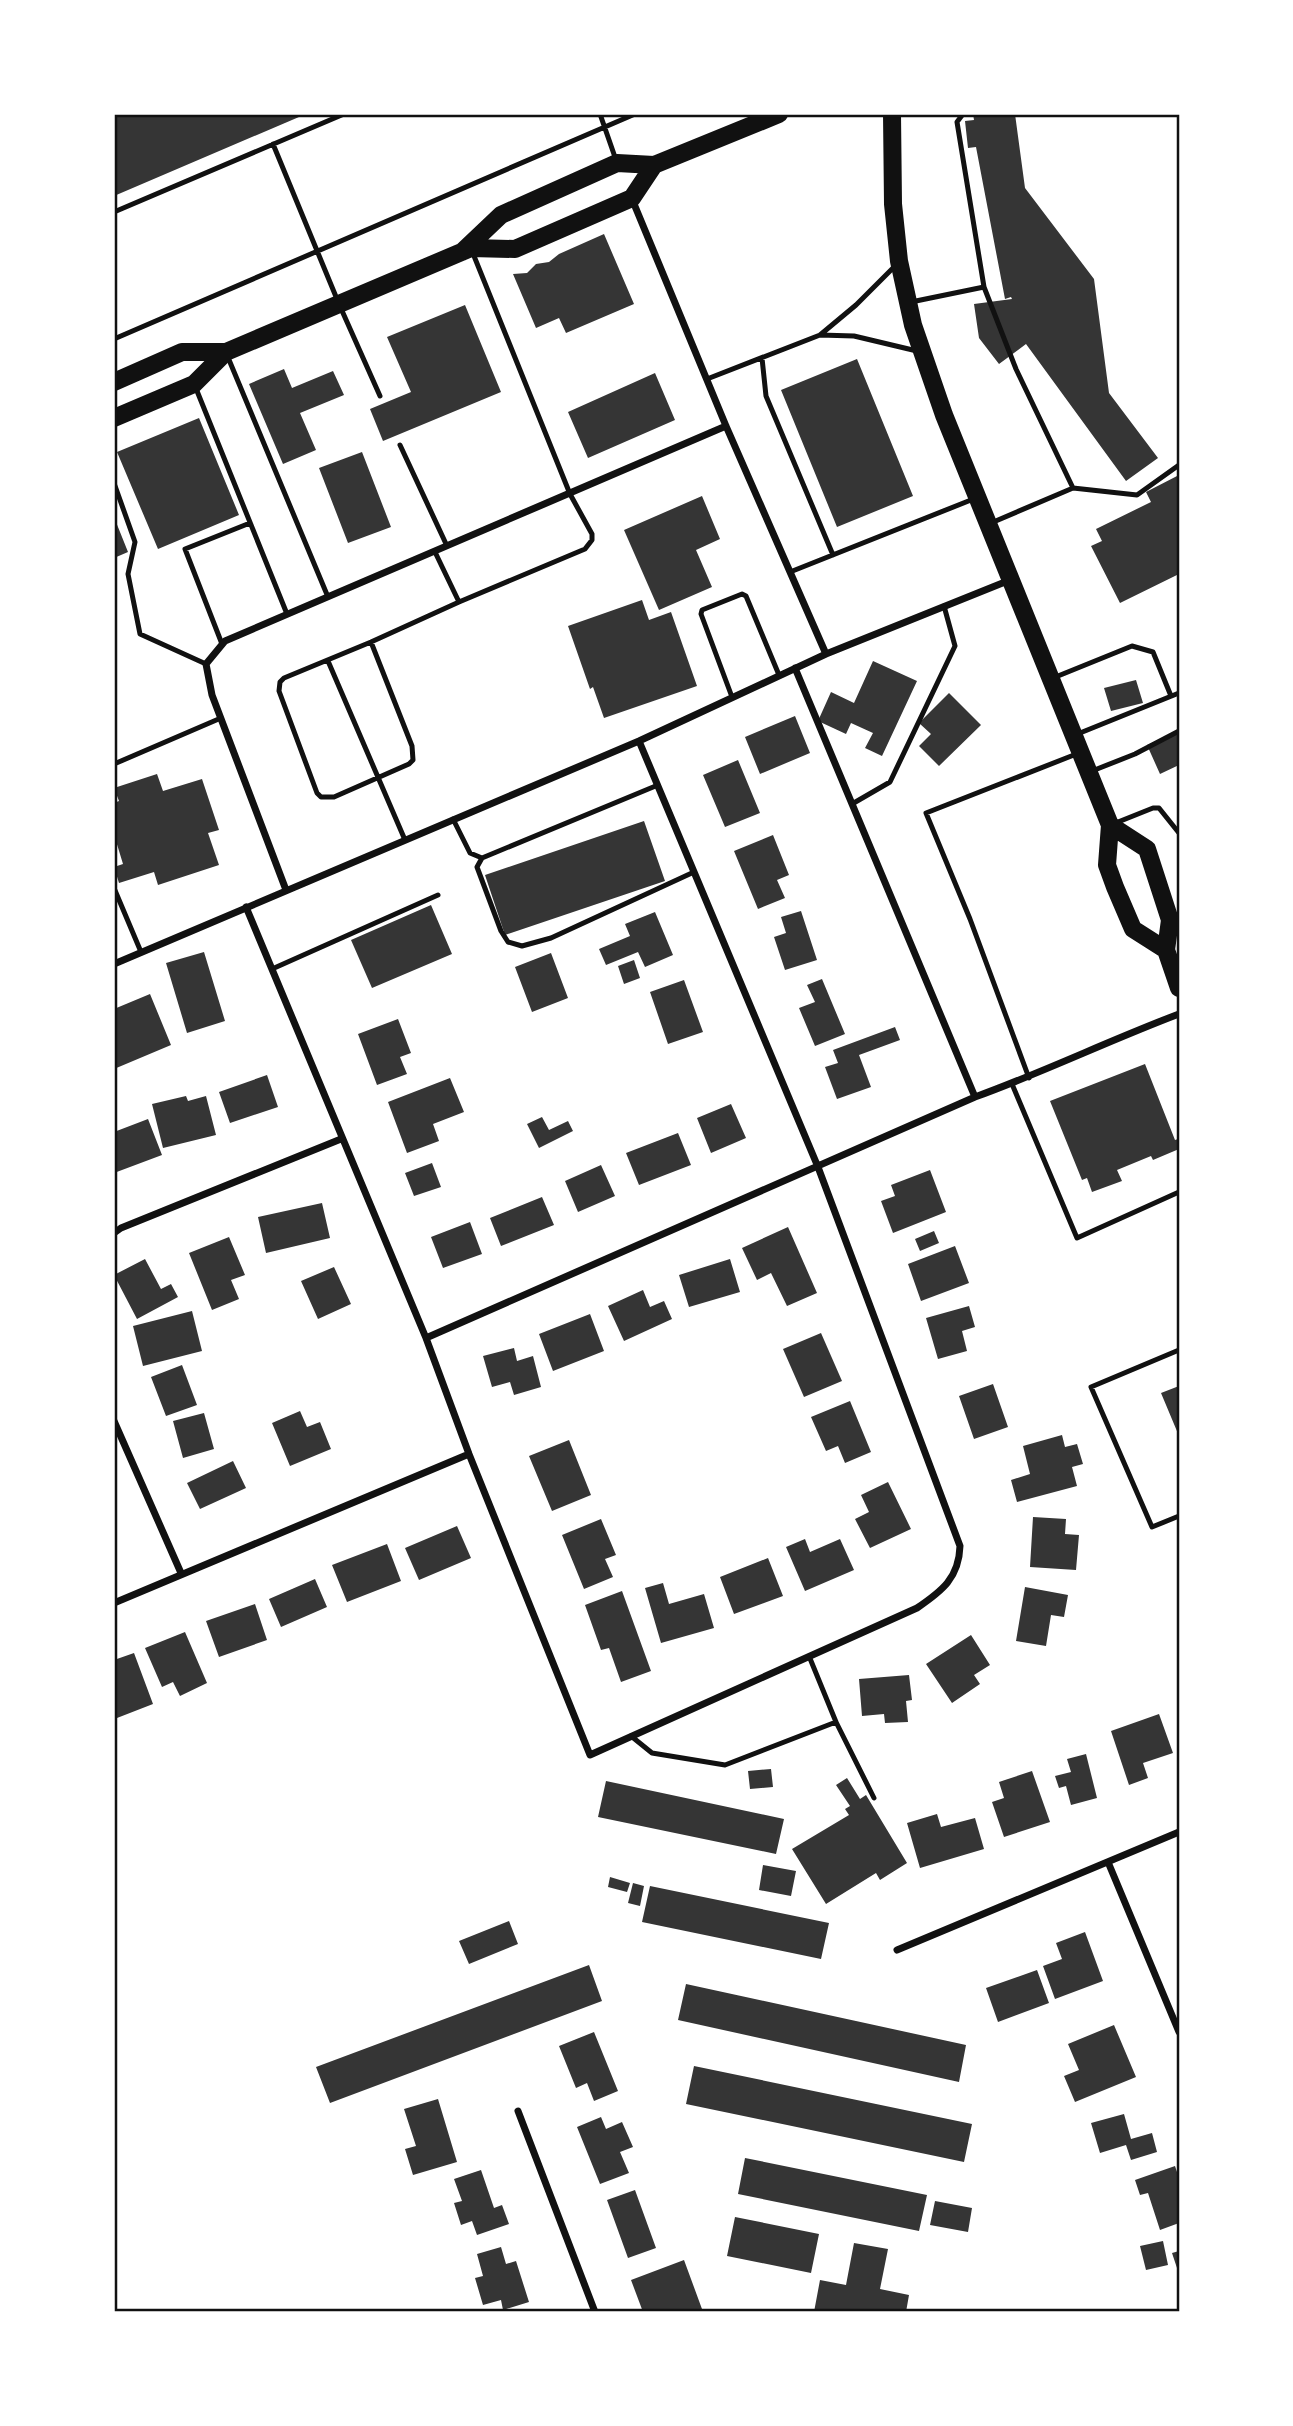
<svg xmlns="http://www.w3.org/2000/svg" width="1293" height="2426" font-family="Arial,sans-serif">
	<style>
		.building { fill: #353535 }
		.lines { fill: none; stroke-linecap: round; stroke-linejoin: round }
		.service { stroke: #111; stroke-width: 5 }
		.minor { stroke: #111; stroke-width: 7 }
		.primary { stroke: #111; stroke-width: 18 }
		.neatline { fill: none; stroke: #111; stroke-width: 2.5 }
	</style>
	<rect width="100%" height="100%" fill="#fff"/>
	<path class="building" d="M114,114H306L114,196Z
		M973,114H1015L1025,188L1094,279L1109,393L1158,458L1126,481L1026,344L999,364L979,338L974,304L1012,299L1011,297L1005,299L976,147L968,148L965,121L974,120Z
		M604,234L634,304L566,333L559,318L536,328L513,274L527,273L536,264L549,262L559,254Z
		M465,305L501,392L383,441L370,409L411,392L387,337Z
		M857,359L913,496L837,527L781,390Z
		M284,369L292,388L333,371L344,395L300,413L316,450L283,464L249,384Z
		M655,373L675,420L588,458L568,412Z
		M199,418L239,515L158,549L117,452Z
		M362,452L391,527L348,543L319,468Z
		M1179,475V574L1120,603L1091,546L1102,541L1096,529L1151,502L1146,492Z
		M702,496L720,539L696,550L712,587L659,610L624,530Z
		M114,517L128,552L114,558Z
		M642,600L649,620L671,612L697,686L604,718L593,687L590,689L568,626Z
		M873,661L917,681L882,756L865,748L873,733L851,723L846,734L818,721L831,692L854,703Z
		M1136,680L1143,703L1111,711L1104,688Z
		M949,693L981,725L939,766L919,746L931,734L919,723Z
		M795,716L810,753L760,774L745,737Z
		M1179,731V765L1160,774L1147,745Z
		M738,760L760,813L725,827L703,775Z
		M157,774L163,791L202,779L219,830L208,833L219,865L158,885L154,872L119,883L114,867L123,864L116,841L114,842V803L119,801L114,788Z
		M644,821L665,881L505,935L485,875Z
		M773,835L789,875L777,880L785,898L758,909L734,851Z
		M431,905L452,954L372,988L351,940Z
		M801,911L817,960L785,970L774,937L786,933L781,917Z
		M655,912L673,955L645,967L638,952L606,965L599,949L630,936L625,924Z
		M204,952L225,1021L187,1033L166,963Z
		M551,953L568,998L532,1012L515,967Z
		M634,960L640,978L624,984L618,966Z
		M822,979L845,1034L815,1046L799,1008L815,1002L807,985Z
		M684,980L703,1032L668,1044L650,992Z
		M150,994L171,1045L114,1069V1009Z
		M398,1019L411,1053L400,1057L407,1074L377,1085L358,1034Z
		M895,1027L900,1040L859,1055L871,1087L837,1099L825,1067L838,1063L833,1050Z
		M1145,1064L1175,1140L1178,1139L1179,1142V1149L1153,1160L1151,1156L1117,1170L1122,1181L1092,1192L1087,1178L1082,1180L1050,1101Z
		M267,1075L278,1107L230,1123L219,1092Z
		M450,1078L464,1112L433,1124L439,1141L407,1153L388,1102Z
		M186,1096L188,1101L206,1096L216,1135L163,1148L152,1104Z
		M731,1104L746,1138L711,1153L697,1118Z
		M542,1117L549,1130L568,1121L573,1131L539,1148L527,1124Z
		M148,1119L162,1155L114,1173V1132Z
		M678,1133L691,1165L639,1185L626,1153Z
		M432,1163L441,1187L414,1196L405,1173Z
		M601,1165L615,1196L578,1212L565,1181Z
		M930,1170L946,1212L893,1233L881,1201L895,1196L891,1185Z
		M542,1197L554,1225L501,1246L490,1218Z
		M322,1203L330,1238L266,1253L258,1217Z
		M470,1222L482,1254L443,1268L431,1237Z
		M788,1227L817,1293L787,1306L771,1273L757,1280L742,1248Z
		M934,1231L939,1243L920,1251L915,1239Z
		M229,1237L245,1275L231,1280L239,1299L212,1310L189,1253Z
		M955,1246L969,1283L921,1301L908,1264Z
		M145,1259L161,1289L171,1284L178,1297L137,1319L114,1275Z
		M730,1259L740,1292L689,1307L679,1275Z
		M334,1267L351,1304L318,1319L301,1281Z
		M643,1290L650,1307L664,1301L672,1319L624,1341L608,1306Z
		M969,1306L975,1327L962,1331L967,1351L938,1359L926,1318Z
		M192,1311L202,1351L143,1366L133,1326Z
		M590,1314L604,1351L553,1371L539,1334Z
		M821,1333L842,1381L804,1397L783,1349Z
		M514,1348L517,1361L533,1356L541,1387L514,1395L510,1382L492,1387L483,1356Z
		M182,1365L197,1405L166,1416L151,1377Z
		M993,1384L1008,1427L974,1439L959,1396Z
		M1179,1386V1436L1161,1393Z
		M850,1401L871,1452L845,1463L838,1446L826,1451L811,1417Z
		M300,1411L307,1427L320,1422L331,1449L290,1466L272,1423Z
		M204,1413L214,1449L183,1458L173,1421Z
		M1062,1435L1065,1447L1077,1444L1083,1464L1072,1467L1077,1486L1017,1502L1011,1480L1030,1474L1023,1446Z
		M569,1440L591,1495L552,1511L529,1456Z
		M233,1461L246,1488L200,1509L187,1483Z
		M888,1482L911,1529L870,1548L855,1519L869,1512L861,1495Z
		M1033,1517L1066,1519L1065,1534L1079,1535L1076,1570L1030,1567Z
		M601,1519L616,1555L605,1559L613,1577L584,1589L562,1535Z
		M457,1526L471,1558L419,1580L405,1548Z
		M805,1539L810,1552L840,1539L854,1570L805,1591L786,1547Z
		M387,1544L401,1581L347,1602L332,1565Z
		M768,1558L783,1596L734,1614L720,1577Z
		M315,1579L327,1607L281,1627L269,1599Z
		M663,1583L669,1604L704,1594L714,1628L661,1643L645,1588Z
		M1025,1587L1068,1595L1064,1617L1051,1615L1046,1646L1016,1641Z
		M622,1591L651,1671L621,1682L609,1648L601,1650L585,1605Z
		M255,1604L267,1640L219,1657L206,1621Z
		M185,1632L207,1683L180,1696L173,1682L162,1687L145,1648Z
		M971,1635L990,1665L974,1675L980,1684L952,1703L926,1664Z
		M134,1653L153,1704L117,1718L114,1711V1660Z
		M909,1675L912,1700L906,1701L908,1722L885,1723L884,1714L862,1716L859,1679Z
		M1159,1714L1173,1753L1143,1763L1148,1778L1129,1785L1111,1731Z
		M1086,1754L1097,1798L1071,1805L1066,1786L1059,1788L1055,1776L1071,1772L1067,1759Z
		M771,1769L773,1787L750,1789L748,1771Z
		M1032,1771L1050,1822L1004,1837L992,1802L1004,1798L999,1782Z
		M847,1778L860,1799L866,1795L907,1863L880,1880L876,1873L826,1904L792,1849L849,1815L845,1809L850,1806L836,1785Z
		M606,1781L784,1819L776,1854L598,1817Z
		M937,1814L941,1827L975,1818L984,1849L920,1868L907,1823Z
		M763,1865L796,1871L791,1896L759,1890Z
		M610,1877L630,1883L627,1892L608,1887Z
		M633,1883L644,1886L640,1906L628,1903Z
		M650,1886L829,1923L821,1959L642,1922Z
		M509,1921L518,1944L469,1964L459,1941Z
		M1085,1932L1103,1981L1055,1999L1043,1966L1062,1959L1056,1943Z
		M589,1965L602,2001L330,2103L316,2067Z
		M1037,1970L1049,2003L998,2022L986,1988Z
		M686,1984L966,2045L959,2082L678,2020Z
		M1114,2025L1136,2077L1075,2102L1064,2076L1079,2070L1068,2044Z
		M594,2032L618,2091L594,2101L587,2083L576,2088L559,2046Z
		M694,2066L972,2124L964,2162L686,2104Z
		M438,2099L457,2162L413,2175L405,2149L416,2146L404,2109Z
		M1124,2114L1131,2139L1152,2133L1157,2152L1131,2160L1126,2145L1100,2153L1091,2123Z
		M601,2117L606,2129L622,2122L633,2147L620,2152L629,2173L600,2184L577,2127Z
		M745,2158L927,2195L919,2231L738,2194Z
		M1175,2166L1179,2178V2223L1160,2230L1148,2193L1140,2195L1135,2180Z
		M481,2170L494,2208L502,2205L509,2224L477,2235L472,2221L461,2225L454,2203L462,2201L454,2179Z
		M635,2190L656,2248L628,2258L607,2200Z
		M935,2201L972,2208L968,2232L930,2225Z
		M735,2217L819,2234L811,2273L727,2256Z
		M1163,2241L1168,2265L1146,2270L1140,2246Z
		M854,2243L888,2249L880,2289L909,2295L906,2312H814L820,2280L846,2285Z
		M501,2247L506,2264L516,2261L529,2302L503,2310L501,2300L483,2305L475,2278L483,2276L477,2254Z
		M1179,2251V2274L1172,2253Z
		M684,2260L702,2309L694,2312H643L631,2280Z"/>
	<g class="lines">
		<path class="service" d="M600,114L616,160
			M273,144L339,304L380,396
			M114,212L344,114
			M895,266L856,305L820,335L854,336L917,351
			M984,287L1016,369L1073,488
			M911,302L984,287L957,122L963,114
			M114,339L635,114
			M227,355L328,597
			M762,358L766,396L833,555
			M707,379L820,335
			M195,386L287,614
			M400,445L447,546
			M114,483L135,542L128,574L140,634L206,664
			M991,523L1073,488L1137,495L1179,465
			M790,572L976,498
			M459,602L585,549L592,540V534L570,494L472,251
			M371,642L412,746L413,760L409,764L334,797H321L317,793L279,691L280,682L284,678L371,642L459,602L435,552
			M222,644L185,549L250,523
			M328,661L405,840
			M1053,678L1132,646L1153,652L1171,696
			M732,697L701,614L702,610L742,594L746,596L779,675
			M1075,735L1179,693
			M114,764L221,718
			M1092,771L1135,754L1179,731
			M852,804L890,782L955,646L944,606
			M453,819L470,853L482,858L658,785
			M1113,824L1153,808H1159L1179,833
			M482,858L477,867L501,931L508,942L522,946L551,938L694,872
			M114,888L141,952
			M272,969L438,895
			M1029,1078L970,919L926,813L1079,753
			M1012,1084L1077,1238L1179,1192
			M1179,1350L1091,1387L1152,1527L1179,1516
			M836,1722L874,1798
			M631,1736L652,1753L725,1765L836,1722L809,1656"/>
		<path class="minor" d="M632,199L726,426L826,654
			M795,668L975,1097
			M286,890L212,695L206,664L225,641L726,426
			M246,907L426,1338L469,1454L590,1755L917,1608C942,1591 959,1578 960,1546L818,1167L639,741
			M114,964L639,741L826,654L1010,580
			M114,1233L121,1228L341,1139
			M426,1338L975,1097C1044,1072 1110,1040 1179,1014
			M114,1421L181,1573
			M114,1603L469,1454
			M1108,1862L1179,2032
			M897,1950L1179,1832
			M518,2111L595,2312"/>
		<path class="primary" d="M892,114L893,204L899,261L913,325L944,415L1110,825L1107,865L1115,887L1133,929L1166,950
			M462,252L501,215L617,163L654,165L779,114
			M114,382L182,352H226L471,248L515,249L632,198L654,165
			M114,418L194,384L226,352
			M1110,825L1147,849L1170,920L1166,950L1179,988"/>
	</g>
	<rect width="1293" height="2426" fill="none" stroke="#ffffff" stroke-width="231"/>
	<rect x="116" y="116" width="1062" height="2194" class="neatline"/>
</svg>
